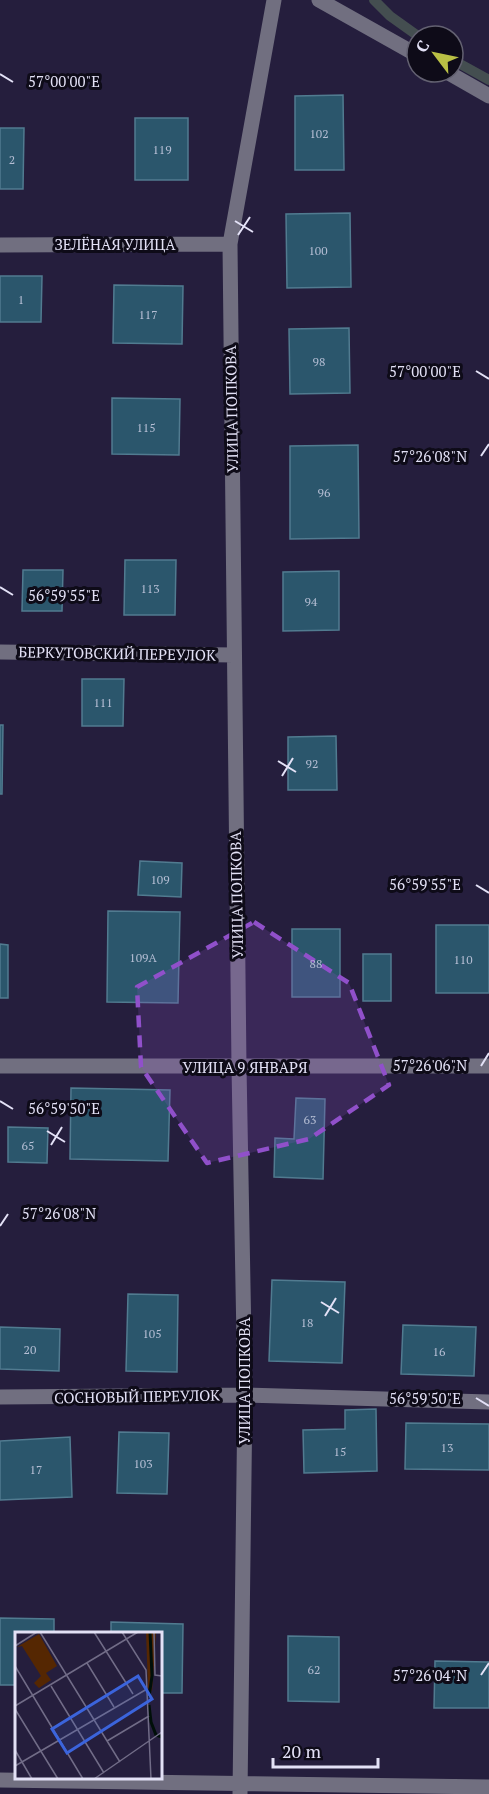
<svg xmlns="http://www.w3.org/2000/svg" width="489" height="1794" font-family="'PT Serif',serif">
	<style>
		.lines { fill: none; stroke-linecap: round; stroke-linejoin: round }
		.stream { stroke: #444e50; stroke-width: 10 }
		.building { fill: #2b566c; stroke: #517b90; stroke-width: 1.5 }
		.minor { stroke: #716f80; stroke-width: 15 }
		.marked { fill: #9050ca; fill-opacity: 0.2; stroke: #9050ca; stroke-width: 4.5; stroke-dasharray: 12 8; stroke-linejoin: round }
		.ticks { fill: none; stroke: #e3e1f6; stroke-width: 2 }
		.labels { text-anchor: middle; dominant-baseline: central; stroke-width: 6; stroke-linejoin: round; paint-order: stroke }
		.number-label { font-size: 12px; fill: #b5bed4 }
		.street-label { font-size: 15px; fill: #e3e1f6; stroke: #0e0b18 }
		.inset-river { fill: none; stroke: #000f09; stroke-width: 3 }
		.inset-road { fill: none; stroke: #716c87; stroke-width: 1.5 }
		.view { fill: #3b64dc; fill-opacity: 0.15; stroke: #3b64dc; stroke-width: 3 }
		.inset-edge { fill: none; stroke: #e3e1f6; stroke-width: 3 }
		.ticks-label { font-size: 15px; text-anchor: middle; fill: #e3e1f6; stroke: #0e0b18; stroke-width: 6; stroke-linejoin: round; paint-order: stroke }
	</style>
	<rect width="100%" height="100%" fill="#251e3d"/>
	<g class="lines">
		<path class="stream" d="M374,0L390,16L418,36
			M453,60L489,80"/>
	</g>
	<path class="building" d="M343,95L344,170H295V96Z
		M135,118H188V180H135Z
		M0,128H24L23,189H0Z
		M350,213L351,287L287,288L286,214Z
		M0,276H42L41,322H0Z
		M114,285L183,286L182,344L113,343Z
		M349,328L350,393L290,394L289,329Z
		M112,398L180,399L179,455L112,454Z
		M358,445L359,538L290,539V446Z
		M125,560H176L175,615H124Z
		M23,570H63L62,611H22Z
		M339,571V630L283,631V572Z
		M82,679H124L123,726H82Z
		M0,725H3L2,794H0Z
		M336,736L337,790H288V737Z
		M140,861L182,863L181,897L138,895Z
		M108,911L180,912L178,1003L107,1002Z
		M436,925H489V993H436Z
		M292,929H340V997H292Z
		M0,944L8,945V998H0Z
		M363,954H391V1001H363Z
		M71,1088L170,1090L168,1161L70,1159Z
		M296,1098L325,1099L323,1179L274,1177L275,1138L294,1139Z
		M8,1127L48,1128L47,1163L8,1162Z
		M272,1280L345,1282L342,1363L269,1361Z
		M128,1294L178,1295L177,1372L126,1371Z
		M403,1325L476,1327L474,1376L401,1374Z
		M0,1327L60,1329L59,1371L0,1369Z
		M376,1409L377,1471L304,1473L303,1430L345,1429V1410Z
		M406,1423L489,1424V1470L405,1469Z
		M119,1432L169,1433L167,1494L117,1493Z
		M70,1437L72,1497L0,1500V1441Z
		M0,1618L54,1619V1634H16V1685H0Z
		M111,1622L183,1624L182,1693H160V1634H111Z
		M288,1636L339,1637V1702L288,1701Z
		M435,1661L489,1662V1708H434Z"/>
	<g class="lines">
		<path class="minor" d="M319,0L417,55
			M447,72L489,96
			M0,245L230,244
			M0,652L234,655
			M0,1066H489
			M0,1397L245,1395L489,1402
			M0,1780L489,1787
			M240,1794L245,1395L239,1067L230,244L274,0"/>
	</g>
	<path class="marked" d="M254,922L349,983L389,1085L309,1139L207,1163L141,1067L137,987Z"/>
	<path class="ticks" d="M0,74L13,82M235,221L253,232M238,235L250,217M476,371L489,379M481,456L489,444M0,587L13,595M278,761L296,772M282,776L293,758M476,885L489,893M481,1066L489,1053M0,1101L13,1109M47,1131L65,1142M51,1145L62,1127M0,1226L8,1214M321,1302L339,1313M325,1316L336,1298M476,1398L489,1406M481,1675L489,1663"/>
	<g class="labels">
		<g class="number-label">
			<text x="319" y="133">102</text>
			<text x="162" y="149">119</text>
			<text x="12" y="159">2</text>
			<text x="318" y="250">100</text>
			<text x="21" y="299">1</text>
			<text x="148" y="314">117</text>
			<text x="319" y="361">98</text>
			<text x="146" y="427">115</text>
			<text x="324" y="492">96</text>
			<text x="150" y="588">113</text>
			<text x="311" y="601">94</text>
			<text x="103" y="702">111</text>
			<text x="312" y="763">92</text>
			<text x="160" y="879">109</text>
			<text x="143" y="957">109А</text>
			<text x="463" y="959">110</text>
			<text x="316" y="963">88</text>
			<text x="310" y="1119">63</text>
			<text x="28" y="1145">65</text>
			<text x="307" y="1322">18</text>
			<text x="152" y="1333">105</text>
			<text x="30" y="1349">20</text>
			<text x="439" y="1351">16</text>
			<text x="447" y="1447">13</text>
			<text x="340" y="1451">15</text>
			<text x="143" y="1463">103</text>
			<text x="36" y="1469">17</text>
			<text x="314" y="1669">62</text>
		</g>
		<g class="street-label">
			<text x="115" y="244">ЗЕЛЁНАЯ УЛИЦА</text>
			<text transform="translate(231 409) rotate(-91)">УЛИЦА ПОПКОВА</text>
			<text transform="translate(117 653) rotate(1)">БЕРКУТОВСКИЙ ПЕРЕУЛОК</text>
			<text transform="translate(236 895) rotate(-91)">УЛИЦА ПОПКОВА</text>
			<text x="245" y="1067">УЛИЦА 9 ЯНВАРЯ</text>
			<text transform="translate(244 1381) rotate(-90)">УЛИЦА ПОПКОВА</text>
			<text transform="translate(137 1396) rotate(-1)">СОСНОВЫЙ ПЕРЕУЛОК</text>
		</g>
	</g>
	<g transform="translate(15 1632)">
		<rect width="147" height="147" fill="#251e3d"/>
		<path d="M131,0H141L137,59L133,56ZM24,2L42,34L31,41L36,48L24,56L19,51L26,44L7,14L2,15Z" fill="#552702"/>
		<path class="inset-river" d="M134,65L137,44L135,0M134,73L136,90L141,103L147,105"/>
		<path class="inset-road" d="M25,0L105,130M79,0L118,62M107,0L131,38L136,147M139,0L140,43L147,44M0,14L22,0M72,31L99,75M0,34L68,147M36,54L89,141M0,74L123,0M0,77L43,147M92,109L134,84M0,118L17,147M0,134L132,57M79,147L147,100"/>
		<path class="view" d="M123,44L137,67L52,121L37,97Z"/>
		<rect width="147" height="147" class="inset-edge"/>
	</g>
	<g class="ticks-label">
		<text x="64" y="87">57°00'00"E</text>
		<text x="425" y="377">57°00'00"E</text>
		<text x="430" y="462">57°26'08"N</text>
		<text x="64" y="601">56°59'55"E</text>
		<text x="425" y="890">56°59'55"E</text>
		<text x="430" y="1071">57°26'06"N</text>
		<text x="64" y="1114">56°59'50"E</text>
		<text x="59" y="1219">57°26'08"N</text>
		<text x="425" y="1404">56°59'50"E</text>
		<text x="430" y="1681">57°26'04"N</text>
	</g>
	<g transform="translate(435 54) rotate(302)"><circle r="28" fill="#0e0b18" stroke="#636171" stroke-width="1.5"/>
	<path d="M0-4.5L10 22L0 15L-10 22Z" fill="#bac045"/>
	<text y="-9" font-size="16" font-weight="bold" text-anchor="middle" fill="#e3e1f6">С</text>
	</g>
	<path d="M273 1758v9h105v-9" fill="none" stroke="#e3e1f6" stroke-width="3"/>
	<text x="282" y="1758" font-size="18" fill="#e3e1f6" stroke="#0e0b18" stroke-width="4.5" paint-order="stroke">20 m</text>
</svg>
